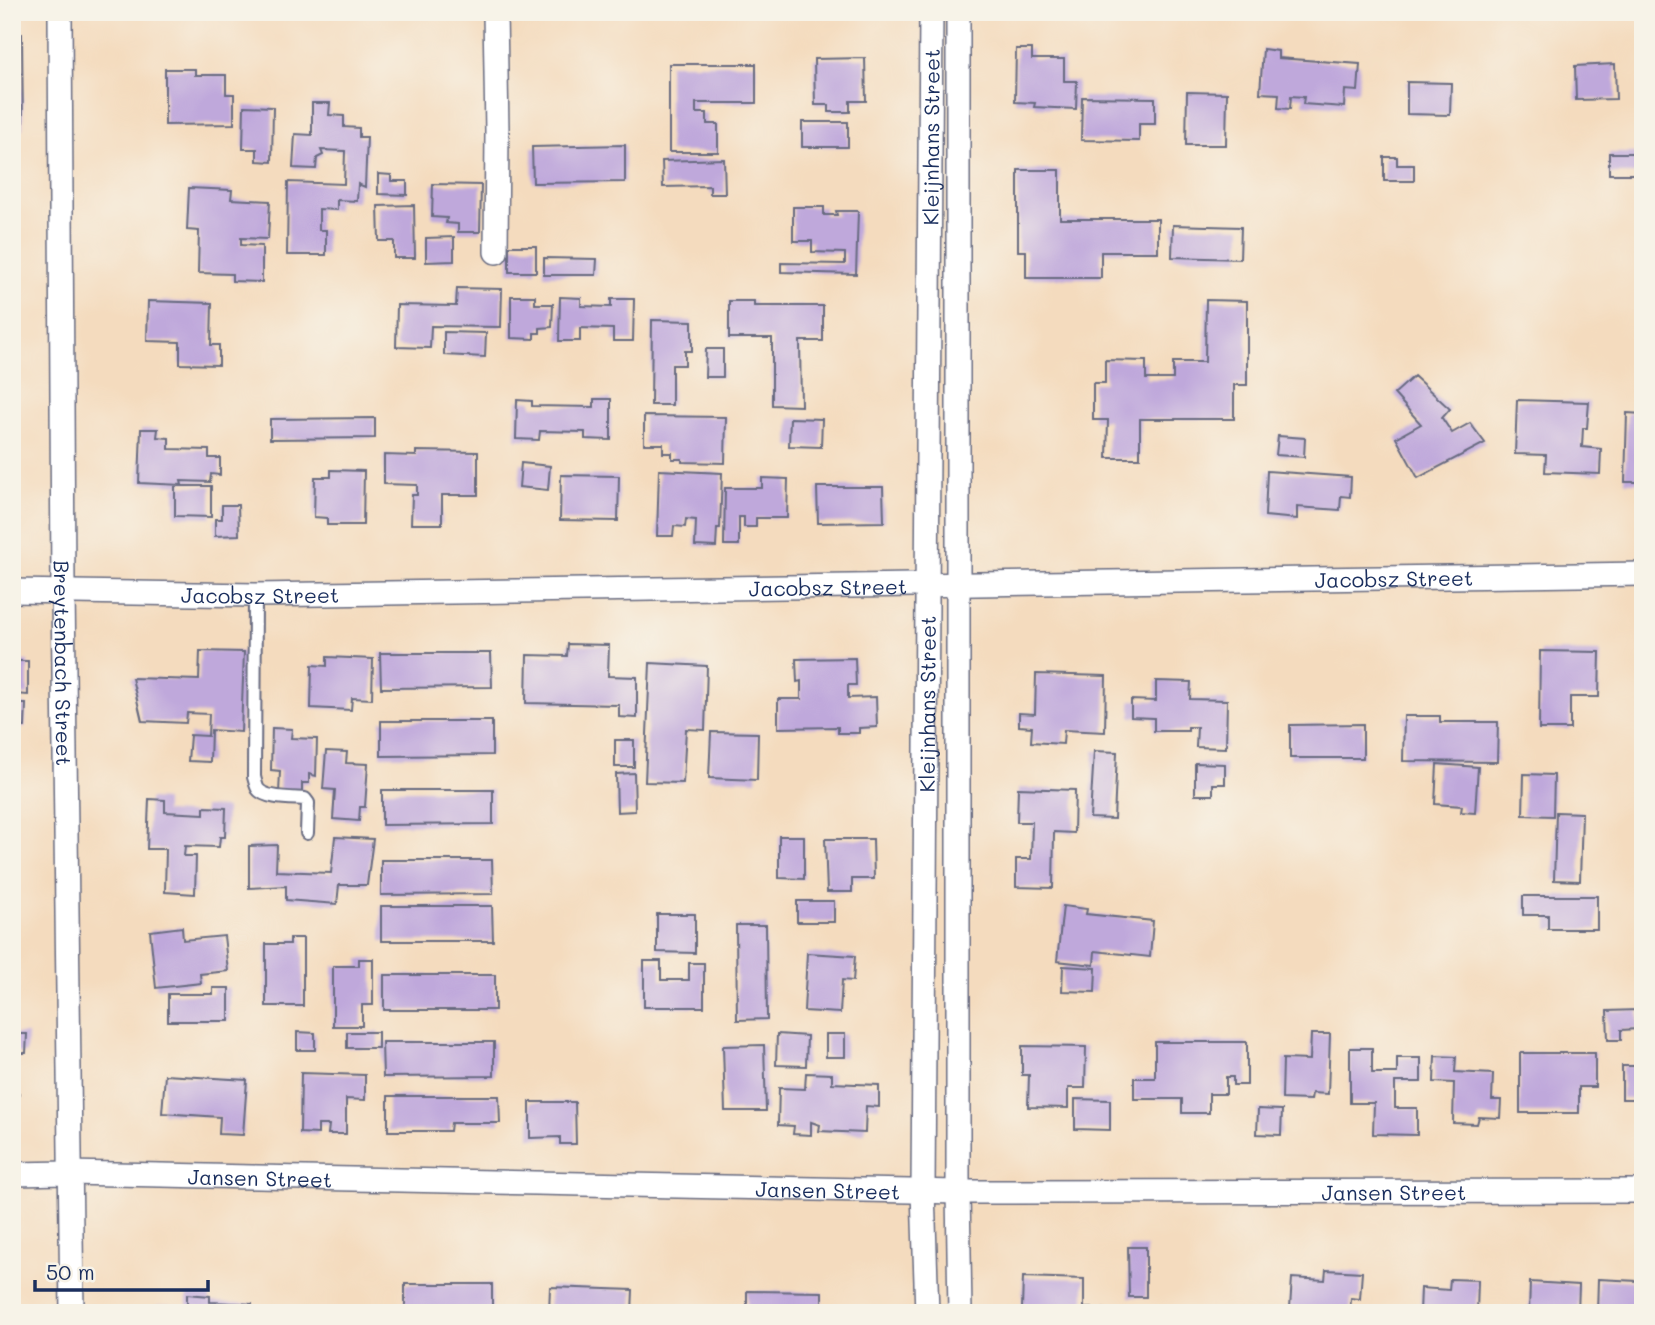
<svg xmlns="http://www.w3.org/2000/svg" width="1655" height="1325" font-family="Mali,sans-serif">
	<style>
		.building { fill: #bfa8db }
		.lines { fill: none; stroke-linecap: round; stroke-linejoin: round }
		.lane-casing { stroke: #676b80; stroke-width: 16 }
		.street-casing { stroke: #676b80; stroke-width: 26 }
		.lane { stroke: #fff; stroke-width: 12 }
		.street { stroke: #fff; stroke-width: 23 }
		.labels { text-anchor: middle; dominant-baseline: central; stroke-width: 5; stroke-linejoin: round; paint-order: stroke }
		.street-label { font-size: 21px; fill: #1b2f5e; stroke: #f7f3e8 }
	</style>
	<rect width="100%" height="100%" fill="#f7f3e8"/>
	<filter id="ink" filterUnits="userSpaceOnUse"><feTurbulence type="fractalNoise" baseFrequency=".0143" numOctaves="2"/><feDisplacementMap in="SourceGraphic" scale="14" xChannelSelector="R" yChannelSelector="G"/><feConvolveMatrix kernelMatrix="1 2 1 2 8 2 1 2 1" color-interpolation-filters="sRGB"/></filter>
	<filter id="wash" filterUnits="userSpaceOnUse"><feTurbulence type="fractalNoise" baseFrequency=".00686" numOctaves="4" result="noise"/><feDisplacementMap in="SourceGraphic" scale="28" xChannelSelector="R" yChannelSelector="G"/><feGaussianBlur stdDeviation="1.57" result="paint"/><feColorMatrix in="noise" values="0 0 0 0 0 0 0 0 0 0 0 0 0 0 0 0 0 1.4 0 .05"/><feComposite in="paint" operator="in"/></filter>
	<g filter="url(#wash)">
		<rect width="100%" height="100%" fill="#f4dbbe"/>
		<g id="blocks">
			<path class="building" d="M12,34H22L23,129H12Z
				M1016,49H1032V59H1064V81H1077L1076,109L1034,107L1035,103L1015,102Z
				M1263,49L1278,51V58L1360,64L1358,91L1345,90L1344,107L1303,104L1304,97L1291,96L1290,109L1278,108L1279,94L1260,93Z
				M865,58L866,101H850V112H829V105H815L814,59Z
				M669,64H756V103H696V113H707V124H718V152H669Z
				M1615,64L1616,99L1576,100L1575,66Z
				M165,69H195V75H226V94H234V124L165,125Z
				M1407,82L1451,83L1450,115L1407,114Z
				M1187,92L1227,93L1226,145H1186Z
				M1082,97L1155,98V124H1139V141L1081,140Z
				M312,103H330L329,115L344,116V127L359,128V137H367L365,187L358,184L357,201L337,200V210L319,209V230H326V255H287L288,182L344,184L345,151L321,150L323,155L317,158L316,169L293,168L295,134L312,135Z
				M244,106L273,107L272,162L257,161V149H243Z
				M802,122H848V147H802Z
				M625,145V182L533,183L532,147Z
				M1609,153H1638V174H1609Z
				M1384,157H1397V165H1414V181H1384Z
				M724,159L725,194H710V186L663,187L662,161Z
				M1018,170H1060V219H1158V252H1101V278H1026V251H1018Z
				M378,174L391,175V181H407V195L378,194Z
				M433,184L481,185L480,232H458V224L446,223L447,218L432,217Z
				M189,188L232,190L231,199L270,201L268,239L241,238V245L262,246V282L232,281V274L198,273L199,231L187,230Z
				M414,205L415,258H394V241H379L378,206Z
				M793,207H824V215H837L836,211H858L856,274L781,272V263L845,264V253L812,252V241H793Z
				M1173,225L1241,227L1240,259L1172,257Z
				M454,237V261L426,262V238Z
				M509,246H536V272H509Z
				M544,258L597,259L596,275H544Z
				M457,288L502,289L501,327L431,326L430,348L396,347L397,305L456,306Z
				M511,296H535V304H553L552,327L540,328V333H534V339L511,338Z
				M560,297L581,298V306L611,307V299H634L633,341H613V329L580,328V341H559Z
				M1206,300L1247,301V385H1234V419H1140V458H1107L1108,420H1093V383H1105V360L1146,361V379H1173V362H1205Z
				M148,301L212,303L211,345H219V365L180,364V342L147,341Z
				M729,301H754V306H823V341H800L801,406L772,405V338H729Z
				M652,320L692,321V351H685V365H672V405H651Z
				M444,332L486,333L485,357L444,355Z
				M706,349H723V377H705Z
				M1414,376L1450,409L1442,418L1452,433L1470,423L1485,443L1418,478L1396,438L1421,424L1394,394Z
				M594,399H611V440L585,439V432L540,431L539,440L516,439L517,400L532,401V406L594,407Z
				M1517,400L1589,402L1587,428H1583L1582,447L1601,449L1600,474L1545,472L1546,455L1515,454Z
				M1627,413L1643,414V482H1625Z
				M644,416L726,417L725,463L682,462V459H672V453H663V444H644Z
				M375,418V438L270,439V419Z
				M790,418L822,419L821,447L789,446Z
				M141,429H158L157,437L169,438V449L209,450V458H220V475L211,474L210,482L181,481L182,485L139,483Z
				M1278,436L1305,438L1304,457L1276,455Z
				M416,451L478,452V495H442V524H411L412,495H417V485L384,484V455L416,456Z
				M521,463L550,466L548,490L519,487Z
				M331,470L364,471L363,525H327V518L314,517L315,477H331Z
				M659,470L722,473L720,528H717L716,547L695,546L696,520L686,519L685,527L674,526L673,536H657Z
				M1267,471L1351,477L1350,497L1341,496L1340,510L1297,507V519L1265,516Z
				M561,475L619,476L618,521L560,520Z
				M762,478L788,479L787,518H756V527H744V517H739V545H724L725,488H762Z
				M175,486H211V517L175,516Z
				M817,487H883L884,522L818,523Z
				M222,505H238L239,535L215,536V519H222Z
				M568,644L609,645L608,676L637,677V718L619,717V705L526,703L527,655L567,656Z
				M200,651L244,652L241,732L211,730L210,762L188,761L190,735L208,736L209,714L187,713L186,723L142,721L132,678L199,680Z
				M1540,651L1600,652L1599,697H1570V729H1539Z
				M380,653H491L492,687L381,688Z
				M327,657L373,659L372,699L352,698L351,710L311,708L312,665L327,666Z
				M855,658L856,685H848V698L876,697L877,727L859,728V733H838V727L778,728V699H801V681L797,682L796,659Z
				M12,661H28V695L15,694V704H26L25,727H12Z
				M650,663L707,666L705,730L686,729L683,783L645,782Z
				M1036,674L1106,676L1105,732L1064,730L1063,744L1031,742L1032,727L1019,726V713L1035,714Z
				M1156,681L1191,682L1190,699L1227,700L1226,748L1196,747L1197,727H1188V731H1154V718L1131,717V700L1156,701Z
				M1404,716H1440V722H1498L1497,762L1403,761Z
				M381,721H492V755L381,756Z
				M1363,724V758H1290V725Z
				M272,728L292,729L291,738L317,739L316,776L309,774V783H302V795L279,794L280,771L271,770Z
				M711,732L758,733L757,780L709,778Z
				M615,740H634V767H615Z
				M326,751L347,752L346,763L368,764L365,807H360L359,821L333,819L335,790L323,789Z
				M1094,751L1117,752L1114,819L1090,818Z
				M1195,763L1225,764V784H1213V795H1195Z
				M1437,764L1478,767L1475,813L1461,812L1462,806L1435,804Z
				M634,773L635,811L617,812L616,774Z
				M1524,774L1554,775L1553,816L1523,815Z
				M1018,788L1075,790L1074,833L1054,832L1053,888L1016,887V859H1031L1032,822H1017Z
				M382,790H493V824L382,825Z
				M149,799L165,800V812L204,814V807L226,808L225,837H220L219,847L185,846L184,856H196L195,894L165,892L166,849H147Z
				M1556,812L1582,813L1580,881L1554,880Z
				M779,836H804V879L779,878Z
				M335,837L373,839L367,885H339L337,904L286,900V886L249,888V846L277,845L276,871L331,873Z
				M825,839H873L874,879H852V892H827Z
				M381,860H492L493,894L381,895Z
				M1523,896H1597V929H1548V915H1523Z
				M797,901H834V922H797Z
				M381,906H492L493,941H381Z
				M1063,906L1087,909L1086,914L1153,921L1150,957L1095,951L1094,965L1057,961Z
				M657,914H695V953L657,952Z
				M736,925H766L767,1019L737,1020Z
				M182,927L183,940L224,936L228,971L200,974L201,983L156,988L150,931Z
				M290,938H303V1006H266V944H290Z
				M807,953L855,956L853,981L842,980L840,1013L804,1011Z
				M359,959H373V1005H362V1026H333V966H359Z
				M644,961H661V980H689V963H704V1007H644Z
				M1063,966L1096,968L1095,992L1062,991Z
				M384,975H495V1010H384Z
				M213,988H229V1021H168V994H213Z
				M1638,1010V1029L1621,1030V1040H1608L1607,1011Z
				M297,1032L315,1033V1050H297Z
				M347,1032H378V1048H347Z
				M12,1034H27L26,1053H12Z
				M777,1034L807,1036L806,1066L776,1065Z
				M826,1034H845V1057H826Z
				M1311,1034H1330L1328,1094L1312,1093L1311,1100L1282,1099L1283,1059L1310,1060Z
				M382,1042H494V1076L383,1077Z
				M1155,1042H1247V1085H1233V1077H1226V1094H1209V1113H1182V1099H1134V1078H1155Z
				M764,1045L766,1111H725L723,1046Z
				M1022,1046L1086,1047L1085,1088H1068V1108L1028,1107L1029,1075H1022Z
				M1350,1048H1372V1073H1397V1058H1421V1082H1395V1108H1417V1135L1373,1134L1374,1103H1350Z
				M1520,1053H1595V1087H1579V1113H1520Z
				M1435,1056L1456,1057L1455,1072L1493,1074L1492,1100H1501L1500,1118L1479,1117L1477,1124L1453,1123L1454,1083L1434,1082Z
				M1622,1066H1643V1099H1622Z
				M301,1073L365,1075V1100L346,1099V1134H328L329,1125H318V1134L300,1133Z
				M806,1073L832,1074V1083L879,1085V1107L866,1106L865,1133L819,1131L820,1125L811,1122V1135L793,1134L794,1126L778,1125L779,1088L805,1089Z
				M165,1075L247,1080L243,1135L219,1134L220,1117L162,1113Z
				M12,1093H19L17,1142H12Z
				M388,1096H499L500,1123H451L450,1131H388Z
				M1075,1099L1110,1100V1130L1075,1129Z
				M530,1102H575L576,1144H560V1137L530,1138Z
				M1258,1109L1282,1110L1281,1135L1257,1134Z
				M1128,1247H1146V1297H1129Z
				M1326,1270L1362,1272L1360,1299L1351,1298L1350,1313H1303V1309L1290,1308L1292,1278L1325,1280Z
				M1023,1277L1084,1279V1308L1128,1310V1313H1017V1309H1022Z
				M1450,1279L1478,1280L1477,1313H1420L1421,1288L1449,1290Z
				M1598,1279L1638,1281V1293H1643V1313H1597Z
				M1530,1282L1579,1285L1578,1313H1529Z
				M405,1284H492V1313H405Z
				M550,1287L633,1290L632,1313H549Z
				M747,1291L822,1292V1313H747Z
				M187,1294L210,1296V1302L252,1304V1313H156L157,1305L187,1306Z"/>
		</g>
	</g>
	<g filter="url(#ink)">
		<use href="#blocks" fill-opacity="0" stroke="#676b80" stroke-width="2"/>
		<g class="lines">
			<g class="lane-casing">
				<path id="lane" d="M255,595L254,777C255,780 256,786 258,789C265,799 293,798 305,799L308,803L307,833"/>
			</g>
			<g class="street-casing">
				<g id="street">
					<path id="s1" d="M60,12L63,591L72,1313"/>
					<path d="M495,12L497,132L496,252"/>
					<path d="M958,12V1192L960,1313"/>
					<path id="s2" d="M12,591L255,595L1643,574"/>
					<path id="s3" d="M12,1174L69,1173L958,1192L1643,1191"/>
					<path id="s4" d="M927,1313L923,1191L931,12"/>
				</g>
			</g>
			<use href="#lane" class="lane"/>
			<use href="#street" class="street"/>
		</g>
	</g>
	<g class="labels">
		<g class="street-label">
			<text stroke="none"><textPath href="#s4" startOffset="1176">Kleijnhans Street</textPath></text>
			<text stroke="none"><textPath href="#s2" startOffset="1382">Jacobsz Street</textPath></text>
			<text stroke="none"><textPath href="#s2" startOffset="816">Jacobsz Street</textPath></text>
			<text stroke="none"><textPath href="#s2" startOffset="248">Jacobsz Street</textPath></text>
			<text stroke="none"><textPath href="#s1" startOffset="651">Breytenbach Street</textPath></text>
			<text stroke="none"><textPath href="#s4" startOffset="609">Kleijnhans Street</textPath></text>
			<text stroke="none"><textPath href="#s3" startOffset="248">Jansen Street</textPath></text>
			<text stroke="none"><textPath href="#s3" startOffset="816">Jansen Street</textPath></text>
			<text stroke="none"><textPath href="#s3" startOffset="1382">Jansen Street</textPath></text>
		</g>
	</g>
	<rect width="1655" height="1325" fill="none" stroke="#f7f3e8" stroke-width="42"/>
	<path d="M35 1280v10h173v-10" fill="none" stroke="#1b2f5e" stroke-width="3.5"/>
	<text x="46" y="1280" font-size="21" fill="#1b2f5e" stroke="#f7f3e8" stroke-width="5" paint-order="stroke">50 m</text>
</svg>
